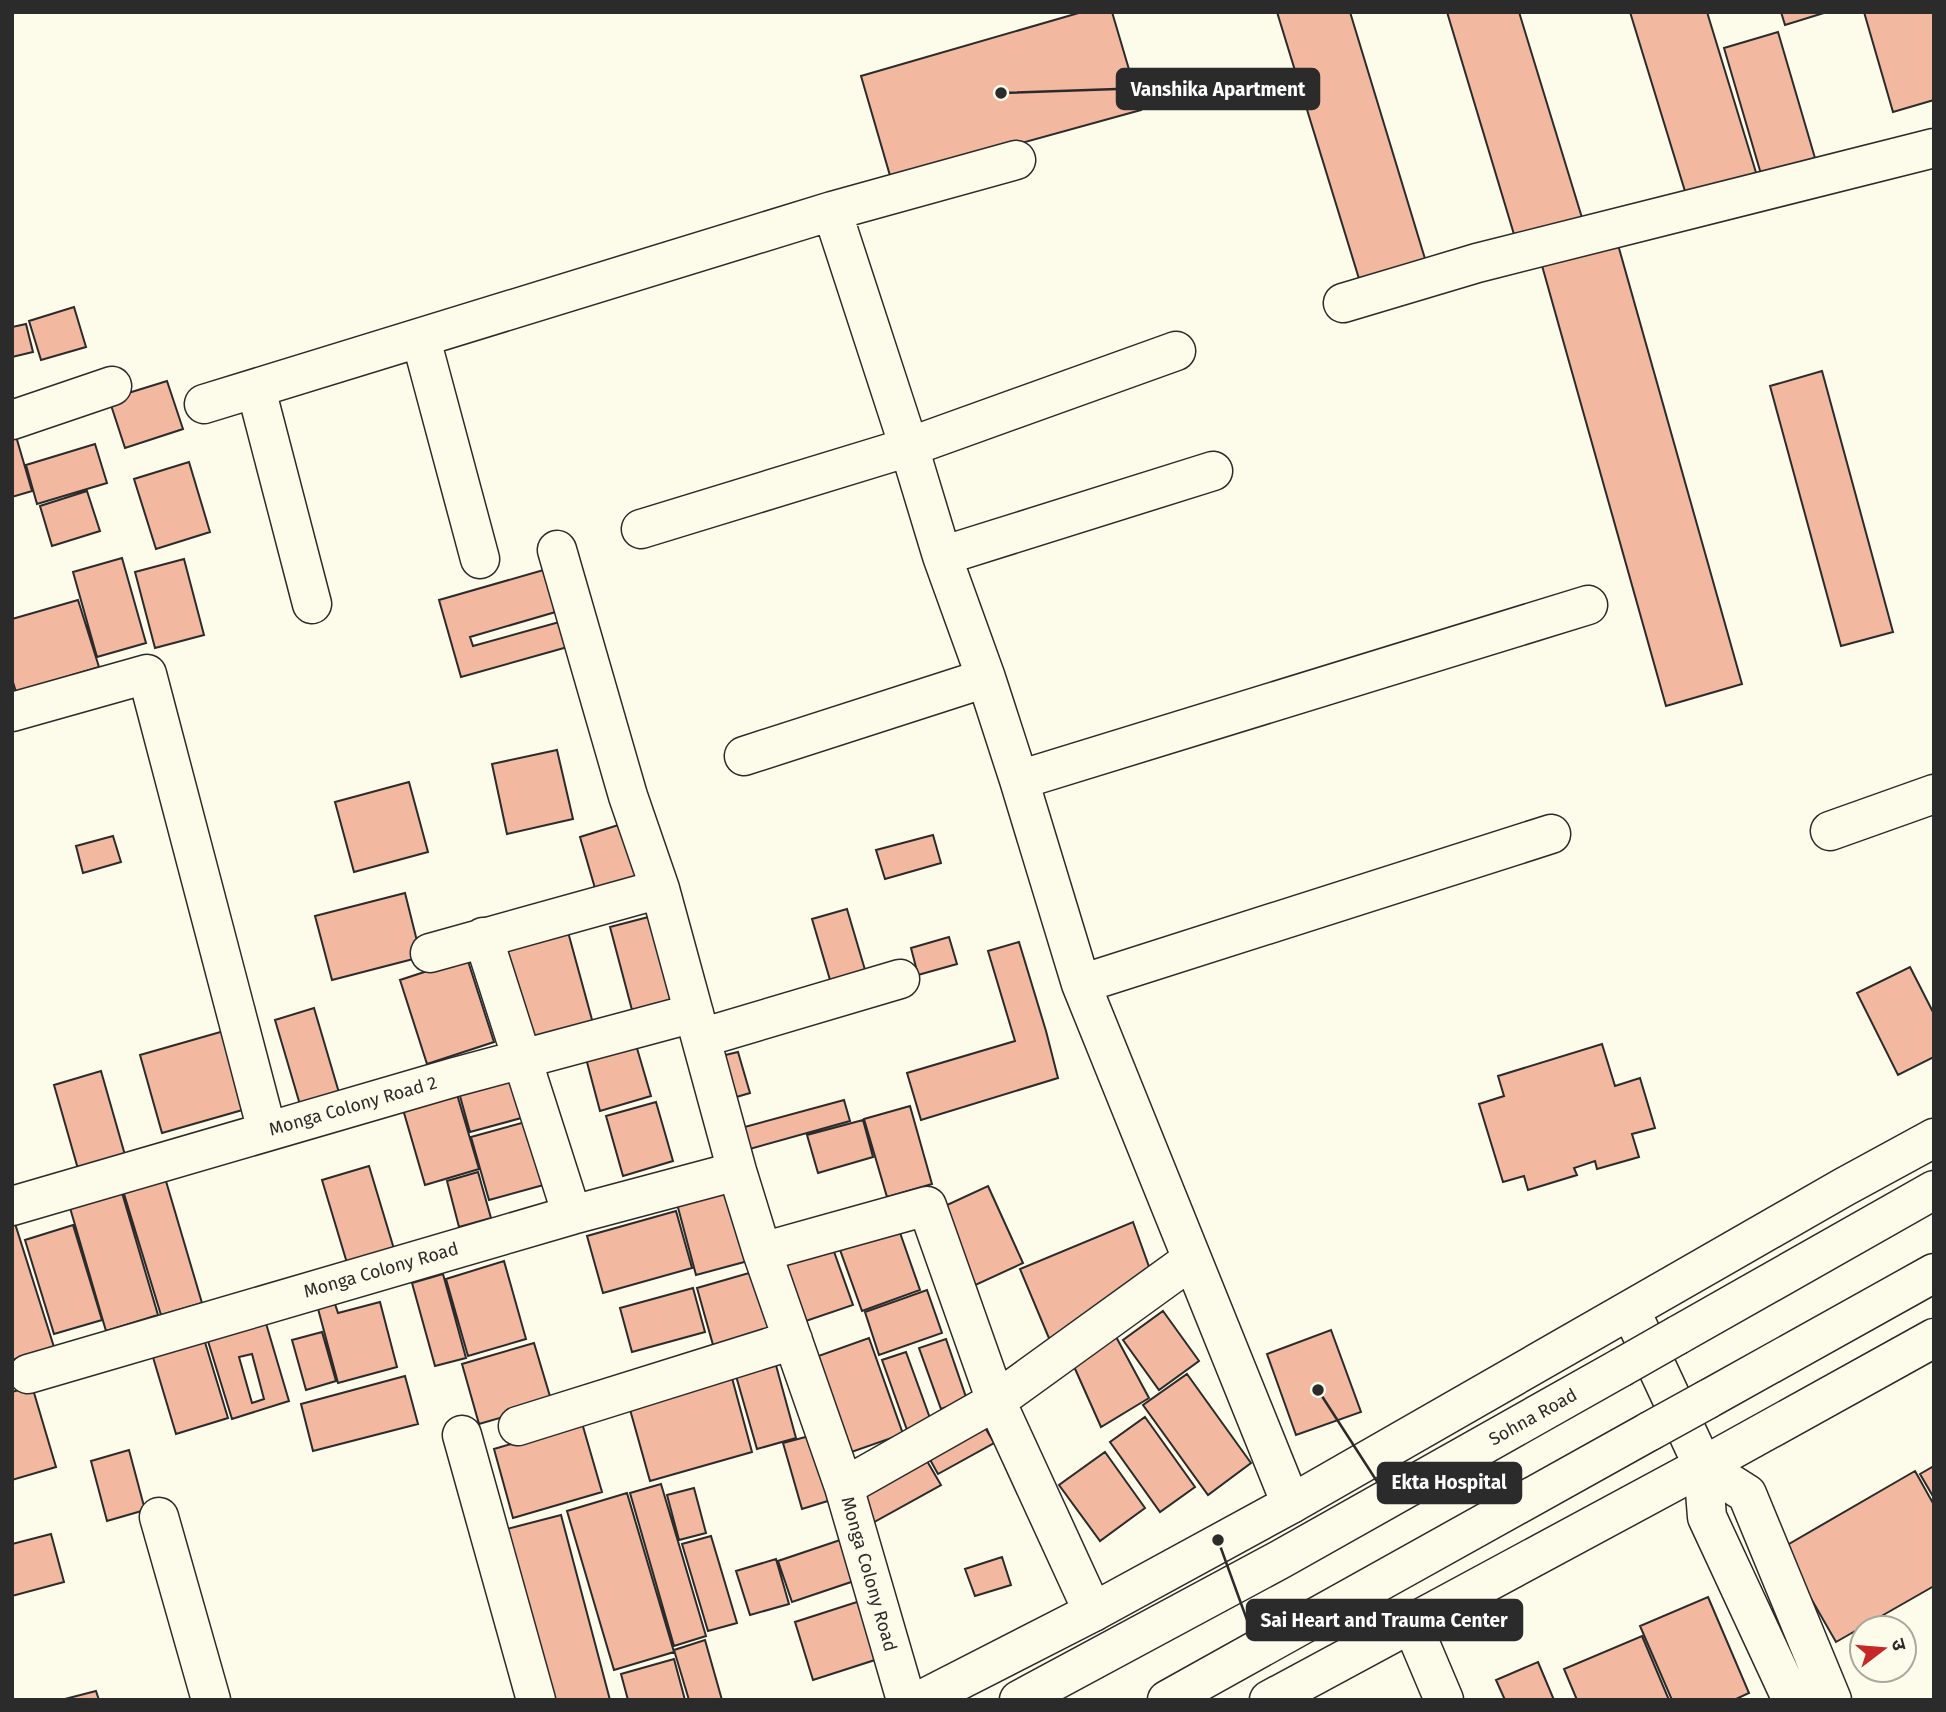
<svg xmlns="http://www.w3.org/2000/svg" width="1946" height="1712" font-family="'Fira Sans','Noto Sans Devanagari',sans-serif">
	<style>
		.building { fill: #f2b8a0; stroke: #2b2b2b; stroke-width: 2; fill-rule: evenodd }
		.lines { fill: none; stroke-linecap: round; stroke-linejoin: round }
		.minor-casing { stroke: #2b2b2b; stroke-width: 41 }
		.major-casing { stroke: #2b2b2b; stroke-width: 41 }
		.highway-casing { stroke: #2b2b2b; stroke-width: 41 }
		.minor { stroke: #fdfbea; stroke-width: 38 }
		.major { stroke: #fdfbea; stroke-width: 38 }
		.highway { stroke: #fdfbea; stroke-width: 38 }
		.highway-bridge-casing { stroke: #2b2b2b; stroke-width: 41; stroke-linecap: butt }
		.highway-bridge { stroke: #fdfbea; stroke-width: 38 }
		.labels { text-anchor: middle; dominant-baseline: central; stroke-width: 5; stroke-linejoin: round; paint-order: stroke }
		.street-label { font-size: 18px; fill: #2b2b2b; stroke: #fdfbea }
		.leader { fill: none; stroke: #2b2b2b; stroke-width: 2.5 }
		.callout-dot { fill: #2b2b2b; stroke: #fdfbea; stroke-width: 2.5 }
		.callout { fill: #2b2b2b; stroke: #2b2b2b; stroke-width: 2.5 }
		.callout-label { font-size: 19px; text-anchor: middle; font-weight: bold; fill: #fff }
	</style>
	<rect width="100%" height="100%" fill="#fdfbea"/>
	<path class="building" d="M1082,12H1112L1141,110L891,179L861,76Z
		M1277,12H1350L1426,262L1360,282Z
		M1447,12H1519L1583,221L1516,241Z
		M1630,12H1707L1758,179L1688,201Z
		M1781,12H1827L1785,25Z
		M1864,12H1934V100L1893,112Z
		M1778,32L1815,158L1761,174L1724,48Z
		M1615,234L1742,684L1666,706L1539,255Z
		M74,307L86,347L41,360L29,321Z
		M26,324L33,352L12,357V327Z
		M1822,371L1893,632L1841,646L1770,386Z
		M167,381L183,429L125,448L109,399Z
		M13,426L32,491L12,497V427Z
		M95,444L107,483L37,504L26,465Z
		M189,462L210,532L156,549L134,479Z
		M87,491L100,531L52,546L40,506Z
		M122,558L146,643L97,657L73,572Z
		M184,559L204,635L155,648L135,572Z
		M547,569L559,611L470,637L473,646L563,621L571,646L461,677L439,600Z
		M78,600L99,667L16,692L12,679V619Z
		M557,750L573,819L507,834L492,764Z
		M409,782L428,852L354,872L335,802Z
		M628,822L646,881L597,895L580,837Z
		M933,835L941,863L885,879L876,850Z
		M113,836L121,862L83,873L76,846Z
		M405,893L421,957L332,980L315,916Z
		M847,909L868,980L833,990L812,919Z
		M656,915L677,998L632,1010L610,927Z
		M568,932L594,1027L528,1045L502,950Z
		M949,937L957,964L918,975L911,948Z
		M1019,942L1046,1031L1058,1078L921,1120L907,1073L1015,1041L988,951Z
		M467,958L494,1042L427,1064L400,980Z
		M1910,967L1934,1014V1057L1898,1075L1857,993Z
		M314,1008L340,1096L301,1108L275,1020Z
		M231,1029L253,1107L162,1133L140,1055Z
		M634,1038L651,1096L600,1111L584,1051Z
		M1602,1044L1615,1086L1640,1078L1655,1128L1632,1134L1639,1157L1597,1169L1595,1161L1574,1168L1577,1175L1528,1190L1524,1176L1503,1182L1479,1104L1504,1096L1498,1076Z
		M738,1052L750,1093L733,1098L721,1056Z
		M101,1071L125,1155L78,1169L54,1085Z
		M514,1074L525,1117L470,1132L458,1089Z
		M456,1091L479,1169L425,1185L402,1106Z
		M844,1100L850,1121L746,1150L741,1128Z
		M656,1102L673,1161L623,1176L606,1116Z
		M910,1106L932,1184L887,1197L864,1119Z
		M863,1120L873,1157L818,1173L807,1135Z
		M529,1121L547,1184L489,1200L471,1137Z
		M369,1166L394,1249L347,1263L322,1180Z
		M163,1171L202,1303L161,1315L121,1184Z
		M478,1172L491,1218L459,1227L447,1181Z
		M120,1186L158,1315L106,1331L68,1201Z
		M727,1186L748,1261L696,1275L676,1200Z
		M988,1186L1023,1263L969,1288L934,1211Z
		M676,1211L692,1268L603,1293L587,1236Z
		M12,1214L54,1347L12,1360Z
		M1133,1222L1152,1275L1051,1343L1020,1269Z
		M73,1225L102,1320L54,1334L25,1240Z
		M898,1227L920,1290L862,1311L839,1247Z
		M832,1246L853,1305L800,1323L780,1265Z
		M504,1261L526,1339L468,1356L446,1279Z
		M756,1271L775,1335L715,1352L697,1288Z
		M443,1274L466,1358L435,1366L412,1283Z
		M693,1288L705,1332L632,1352L620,1308Z
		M927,1290L942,1333L879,1355L865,1312Z
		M334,1301L338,1313L380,1302L397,1367L338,1383L317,1305Z
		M1163,1311L1199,1361L1159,1390L1123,1340Z
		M265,1320L289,1401L232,1419L207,1338ZM252,1354L264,1399L252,1403L239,1357Z
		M1331,1330L1361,1412L1296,1435L1267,1354Z
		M322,1332L336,1381L306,1390L292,1340Z
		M1114,1333L1149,1398L1101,1427L1072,1362Z
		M869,1338L903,1434L840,1456L807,1360Z
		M204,1339L228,1418L176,1434L152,1354Z
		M946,1339L967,1400L941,1409L919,1348Z
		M534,1343L552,1403L479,1424L462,1364Z
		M906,1352L931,1421L907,1430L882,1360Z
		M774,1358L796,1438L757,1449L734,1369Z
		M1187,1374L1251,1463L1208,1495L1143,1405Z
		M405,1376L418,1424L313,1451L301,1404Z
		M732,1378L752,1452L650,1481L629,1406Z
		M32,1386L56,1467L12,1480V1392Z
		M1145,1417L1195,1487L1160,1512L1110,1442Z
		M582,1423L602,1492L513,1518L494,1449Z
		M983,1424L994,1443L938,1474L928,1456Z
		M813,1435L831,1500L802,1509L783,1443Z
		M129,1450L145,1510L107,1521L91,1461Z
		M1105,1452L1145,1508L1100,1541L1059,1485Z
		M927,1461L941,1485L867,1526L853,1502Z
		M1934,1466V1498L1920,1474Z
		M1915,1471L1934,1505V1586L1836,1642L1782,1548Z
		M661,1484L706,1636L674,1646L630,1493Z
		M694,1488L706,1533L679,1540L667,1495Z
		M627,1493L674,1652L614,1670L567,1511Z
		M561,1515L610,1700H543L499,1531Z
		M51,1534L64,1582L12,1596V1544Z
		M711,1536L737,1623L708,1631L682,1544Z
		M846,1538L860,1579L792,1602L778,1561Z
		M1002,1557L1011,1585L975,1596L965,1569Z
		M776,1559L789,1604L750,1615L736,1571Z
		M1708,1597L1749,1693L1734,1700H1672L1640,1626Z
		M860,1601L878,1659L813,1680L795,1622Z
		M1642,1636L1669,1700H1577L1564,1669Z
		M705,1640L722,1700H689L674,1650Z
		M674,1659L685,1700H628L621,1674Z
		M1538,1662L1554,1700H1505L1496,1680Z
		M96,1691L99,1700H61Z"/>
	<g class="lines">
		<g class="minor-casing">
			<path id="minor" d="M832,211L909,447L942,556L986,678L1019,780L1081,984L1291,1504
				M1343,303L1477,263L1934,148
				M421,339L480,559
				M256,389L312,604
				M204,404L832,211L1016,160
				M12,420L112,386
				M641,529L909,447L1176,351
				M557,550L628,796L660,889L737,1171L762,1252L844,1487L906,1700
				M942,556L1213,471
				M12,712L147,674L267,1131
				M744,756L986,678
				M1019,780L1588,605
				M1830,831L1934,794
				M483,937L572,1215
				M430,953L660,889
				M1081,984L1551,834
				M701,1038L900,979
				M12,1206L455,1077L694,1013
				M762,1252L927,1206L996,1401L1093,1612
				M28,1374L572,1215L737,1171
				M518,1426L793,1340
				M462,1435L536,1700
				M1703,1466L1747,1494L1832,1700
				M1703,1466L1707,1517L1792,1700
				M844,1487L996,1401L1191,1260
				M159,1517L211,1700
				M1411,1622L1444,1700"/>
		</g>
		<g class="major-casing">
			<path id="major" d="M1636,1322L1703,1466
				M921,1700L1093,1612L1291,1504L1844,1187L1934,1138
				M1269,1700L1703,1466L1934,1338"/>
		</g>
		<g class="highway-casing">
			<path id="highway" d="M1678,1335L1934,1190
				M1708,1399L1934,1273
				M1019,1700L1281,1559L1620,1368
				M1167,1700L1650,1431"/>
		</g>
		<use href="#minor" class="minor"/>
		<use href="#major" class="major"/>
		<use href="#highway" class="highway"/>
		<g class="highway-bridge-casing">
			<path id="highway-bridge" d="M1620,1368L1678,1335
				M1650,1431L1708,1399"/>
		</g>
		<use href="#highway-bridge" class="highway-bridge"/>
	</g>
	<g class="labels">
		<g class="street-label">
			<text transform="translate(353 1106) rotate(-16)">Monga Colony Road 2</text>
			<text transform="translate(381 1270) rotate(-16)">Monga Colony Road</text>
			<text transform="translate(1533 1417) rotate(-29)">Sohna Road</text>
			<text transform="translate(869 1574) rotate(74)">Monga Colony Road</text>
		</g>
	</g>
	<path class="leader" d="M1001 93L1117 89M1318 1390L1378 1483M1218 1540L1247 1620"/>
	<g class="callout-dot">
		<circle cx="1001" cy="93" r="7"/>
		<circle cx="1318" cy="1390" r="7"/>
		<circle cx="1218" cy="1540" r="7"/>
	</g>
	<g class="callout">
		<rect x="1117" y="69" width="202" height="40" rx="7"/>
		<rect x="1378" y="1463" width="143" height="40" rx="7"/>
		<rect x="1247" y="1600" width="275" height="40" rx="7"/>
	</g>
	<g class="callout-label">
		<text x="1218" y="96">Vanshika Apartment</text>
		<text x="1449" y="1489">Ekta Hospital</text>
		<text x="1384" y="1627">Sai Heart and Trauma Center</text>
	</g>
	<rect width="1946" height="1712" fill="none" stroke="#2b2b2b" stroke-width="28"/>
	<g transform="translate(1883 1649) rotate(74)"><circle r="33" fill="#fdfbea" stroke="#a9a89e" stroke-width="2"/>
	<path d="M0-5L12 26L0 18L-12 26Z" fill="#c62828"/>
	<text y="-10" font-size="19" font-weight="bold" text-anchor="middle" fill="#2b2b2b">उ</text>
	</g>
</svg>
